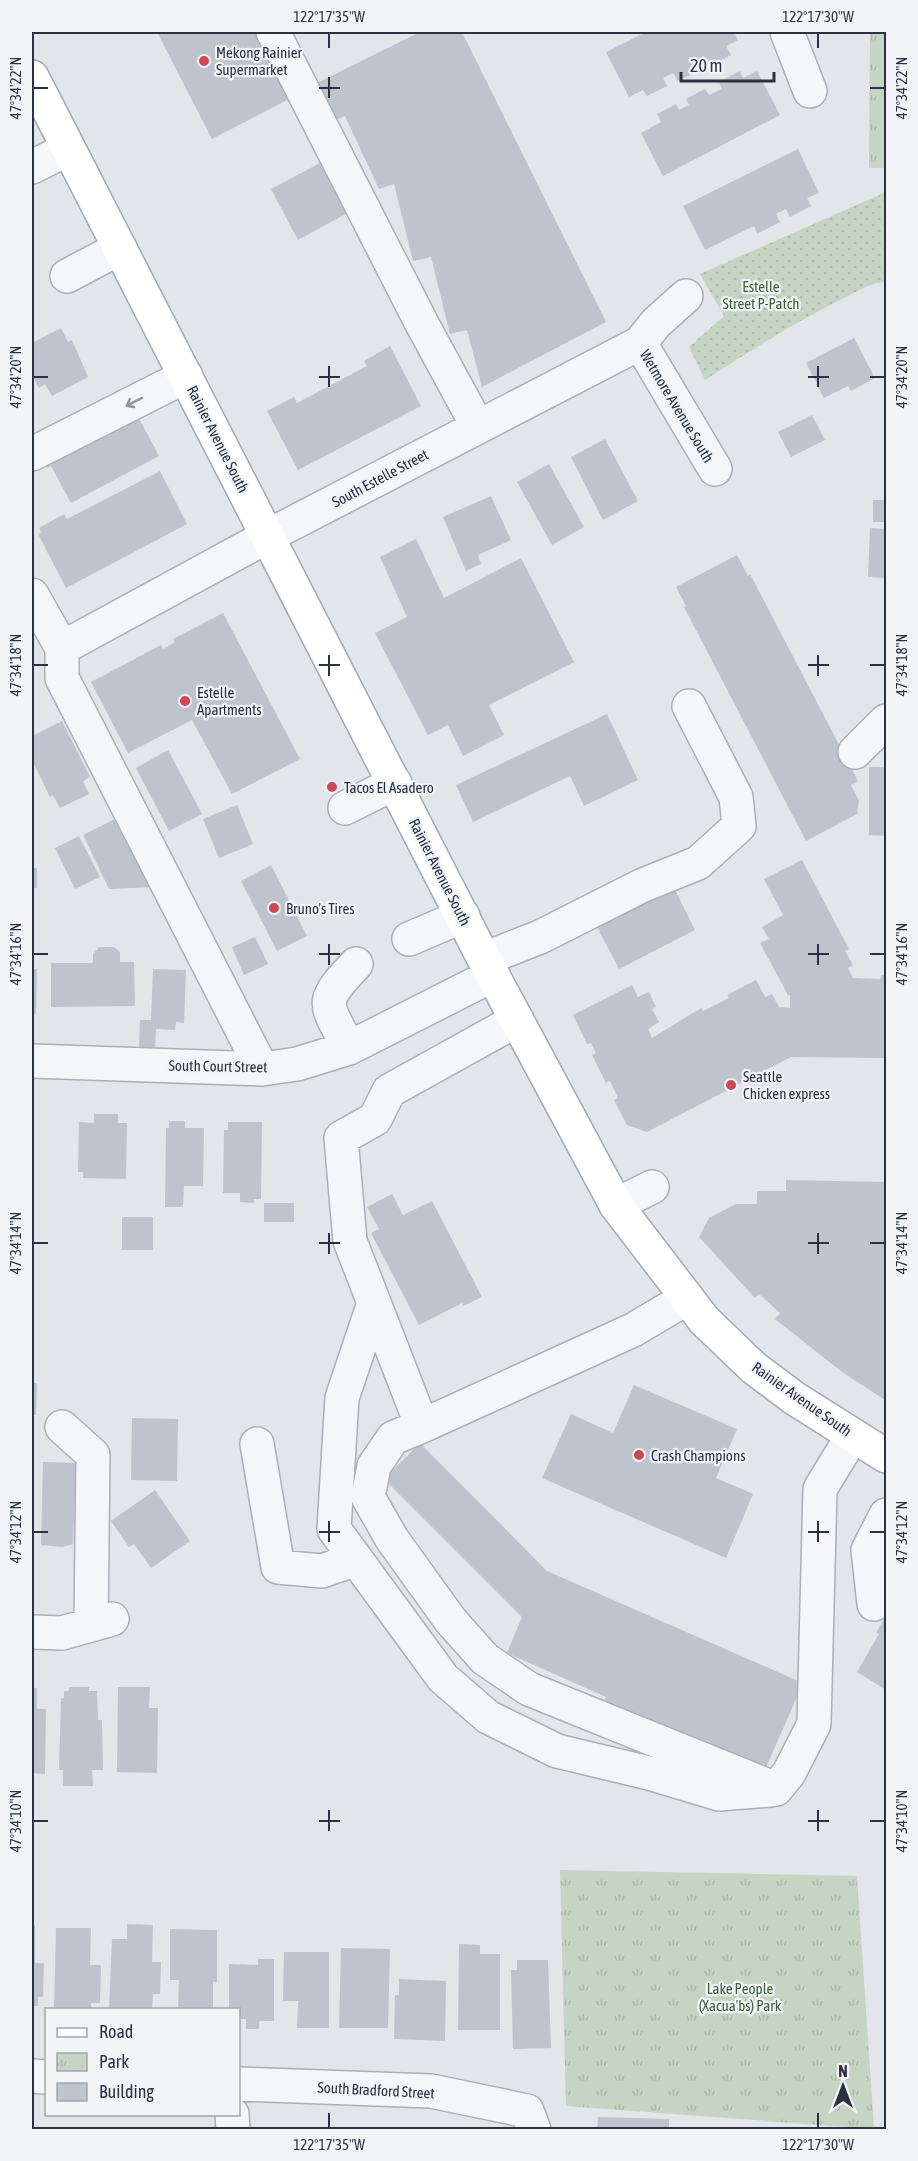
<svg xmlns="http://www.w3.org/2000/svg" width="918" height="2161" font-family="'Asap Condensed',sans-serif">
	<style>
		.grass { fill: url(#grass-dots) }
		.park { fill: url(#park-tufts) }
		.building { fill: #bfc3cd }
		.lines { fill: none; stroke-linecap: round; stroke-linejoin: round }
		.minor-casing { stroke: #aaafb8; stroke-width: 36 }
		.major-casing { stroke: #a1a8b6; stroke-width: 36 }
		.minor { stroke: #f5f6f9; stroke-width: 33 }
		.major { stroke: #fff; stroke-width: 33 }
		.oneway { stroke: #8f949e }
		.ticks { fill: none; stroke: #293143; stroke-width: 2 }
		.poi-dot { fill: #d04652; stroke: #f2f4f8; stroke-width: 2 }
		.labels { text-anchor: middle; dominant-baseline: central; stroke-width: 4.5; stroke-linejoin: round; paint-order: stroke }
		.poi-label { font-size: 15px; fill: #293143; stroke: #f2f4f8; text-anchor: start }
		.park-label { font-size: 15px; fill: #3c5f37; stroke: #f2f4f8 }
		.street-label { font-size: 15px; fill: #293143; stroke: #f2f4f8 }
		.neatline { fill: none; stroke: #293143; stroke-width: 2 }
		.ticks-label { font-size: 15px; text-anchor: middle; fill: #293143 }
	</style>
	<defs>
		<pattern id="grass-dots" width="8" height="8" patternUnits="userSpaceOnUse" patternTransform="scale(1.5)"><rect width="8" height="8" fill="#c6d4c3"/><path d="M2 2h.1M6 6h.1" fill="none" stroke="#aab6a9" stroke-width="1.8" stroke-linecap="round"/></pattern>
		<pattern id="park-tufts" width="24" height="20" patternUnits="userSpaceOnUse" patternTransform="scale(1.5)"><rect width="24" height="20" fill="#c6d4c3"/><path d="M3 7l-1-3M5 7V3M7 7l1-3M15 17l-1-3M17 17v-4M19 17l1-3" fill="none" stroke="#aab6a9"/></pattern>
	</defs>
	<rect width="100%" height="100%" fill="#e2e5ea"/>
	<path class="grass" d="M886,192V282C871,282 858,291 844,298C796,322 751,350 705,380L689,347L724,316L700,274Z"/>
	<path class="park" d="M870,32H886V168H869Z
		M560,1870L857,1876L874,2129L566,2106Z"/>
	<path class="building" d="M157,32H259L293,97L212,139Z
		M420,32H462L606,322L482,387L467,330L450,334L431,257L413,261L394,184L379,189L345,116L332,122L313,85Z
		M646,32H734L738,40L726,46L731,55L710,66L706,58L694,64L698,71L678,81L673,73L663,78L667,86L647,96L643,90L629,97L606,52Z
		M740,71L743,78L757,71L780,115L663,176L641,133L661,122L657,114L676,104L679,110L689,105L686,99L705,89L709,95L722,89L719,82Z
		M798,149L819,193L807,198L811,206L790,217L786,209L776,214L780,222L757,234L754,226L705,250L683,206Z
		M322,162L349,212L298,240L271,189Z
		M61,328L68,342L72,340L88,377L52,396L45,384L39,388L34,379L32,380V343Z
		M854,338L875,378L851,391L848,386L824,398L806,363Z
		M390,346L421,406L298,470L267,411L294,397L297,403L367,366L364,361Z
		M135,411L159,456L71,503L51,466L48,468L44,460Z
		M812,415L825,440L791,457L778,432Z
		M605,439L638,501L603,520L571,457Z
		M549,464L584,527L552,545L517,482Z
		M160,471L187,524L66,588L38,534L41,533L39,528L64,514L67,519Z
		M491,496L511,540L478,555L481,564L466,571L443,517Z
		M873,500H886V522H873Z
		M870,528L886,529V578L868,577Z
		M416,539L444,598L521,558L574,662L489,705L504,735L463,756L448,725L428,735L375,633L407,617L380,557Z
		M737,555L748,576L750,574L858,781L851,785L859,801L857,814L806,841L684,607L686,606L676,587Z
		M223,613L300,759L232,794L192,720L128,753L91,682L161,645L163,649L175,642L173,639Z
		M607,714L638,780L584,806L570,776L473,822L456,785Z
		M62,721L90,777L83,781L89,794L60,808L53,795L50,797L32,760V736Z
		M168,750L202,814L169,831L136,768Z
		M869,767H886V836L869,835Z
		M237,805L253,844L219,858L203,819Z
		M121,816L156,887L109,889L83,835Z
		M79,836L100,877L75,889L55,848Z
		M802,860L849,949L845,951L853,965L848,968L853,978L880,979L881,975H886V1058L791,1057L647,1132L627,1125L614,1100L618,1098L610,1081L606,1083L592,1055L596,1053L591,1043L587,1044L573,1015L632,985L638,997L649,992L656,1007L652,1009L659,1022L648,1029L652,1038L701,1008L703,1011L729,998L727,995L756,980L765,997L772,994L779,1007L790,1008V995H788L760,943L769,939L762,927L783,915L764,879Z
		M271,865L307,936L277,951L241,881Z
		M32,868H37V888H32Z
		M671,882L695,930L619,969L594,921Z
		M255,937L268,964L244,975L232,947Z
		M99,947H114L120,952V962H134L135,1006L51,1007V963H93V954Z
		M32,969H37L36,1014L32,1013Z
		M153,969L186,970L184,1023L176,1022L175,1030L156,1029L155,1050L139,1049L140,1020H151Z
		M94,1114H118V1123H127L126,1179L83,1178V1172H78L79,1122L94,1123Z
		M169,1121H185V1128H204L203,1186H184L183,1207H165L166,1128H169Z
		M228,1122H262L261,1199H254V1203L240,1202V1193H223L224,1130H228Z
		M786,1180L886,1182L885,1400L842,1372L775,1319L780,1313L759,1294L755,1298L699,1237L709,1218L736,1204H757V1191H786Z
		M392,1194L403,1215L432,1201L482,1297L463,1306L462,1303L419,1325L371,1233L379,1229L367,1207Z
		M264,1203H294V1222H264Z
		M122,1217H153V1250H122Z
		M32,1383H37L36,1415H32Z
		M634,1385L737,1429L716,1478L753,1494L726,1558L542,1478L571,1414L613,1433Z
		M132,1418L178,1419L177,1481L131,1480Z
		M420,1443L547,1571L803,1683L765,1770L605,1700L606,1697L507,1653L522,1617L384,1479Z
		M43,1462L76,1463L73,1544L62,1547L41,1545Z
		M155,1490L190,1541L151,1568L134,1544L129,1547L111,1521Z
		M886,1615V1690L857,1672L879,1634L876,1633Z
		M69,1687H89V1691H97L98,1720H102L103,1770H92L93,1786H63V1770H59L61,1698H64V1691H69Z
		M118,1687H150L149,1708H158L157,1773L117,1772Z
		M32,1688H37V1709H46L45,1774L32,1773Z
		M127,1924L153,1925L152,1962H161L160,1994H153L152,2010H109L112,1939H127Z
		M32,1925H35V1963H44L43,1997H38V2006H34V2014H32Z
		M56,1928H91L90,1965H101L100,2003H91V2010H54Z
		M170,1929L217,1930V1982H213V2010H178L179,1980H170Z
		M459,1944L480,1945V1954H500V2030H458Z
		M341,1948L390,1949L388,2028H339Z
		M284,1952H329V2028H297L298,2001H283Z
		M258,1959H274V2021H259V2029H246V2019H238V2010H229V1964L258,1965Z
		M517,1960H548L551,2048L513,2049L511,1970H517Z
		M399,1979L446,1981L445,2041L394,2039L395,1995H399Z
		M598,2117L669,2119V2130H597Z"/>
	<g class="lines">
		<g class="minor-casing">
			<path id="minor" d="M273,32L421,322L478,427
				M787,32L810,91
				M32,167L68,149
				M67,276L120,248
				M640,343L715,469
				M32,454L186,376
				M32,595L62,648V678L262,1069
				M62,648L268,536L640,343L656,323L686,296
				M855,752L886,721
				M345,808L395,783
				M409,939L463,916
				M484,959L540,937L641,886L698,863L739,826L736,797L689,706
				M517,1020L389,1091L375,1119L341,1138L350,1241L422,1426L633,1330L687,1298
				M349,1048C325,1002 318,1004 356,964
				M32,1061L262,1069L297,1064L349,1048L493,975
				M616,1205L652,1187
				M374,1303L342,1398L334,1529L443,1678L488,1717L557,1751L649,1773L719,1794L771,1790
				M422,1426L393,1438L374,1466L368,1497L392,1539L451,1621L485,1659L529,1689L776,1789L789,1773L814,1724L820,1489L853,1435
				M62,1427L93,1455L91,1625
				M257,1444L278,1567L322,1571L356,1559
				M874,1604L868,1550L886,1515
				M32,1632L62,1633L112,1619
				M32,2076L46,2077
				M238,2084L431,2091L527,2111L534,2130
				M232,2114L233,2130"/>
		</g>
		<g class="major-casing">
			<path id="major" d="M32,77L484,959L616,1205L704,1320L754,1368L794,1398L886,1456"/>
		</g>
		<use href="#minor" class="minor"/>
		<use href="#major" class="major"/>
	</g>
	<defs><path id="oneway-shaft" d="M-6 0H5M1.5-3L5.5 0L1.5 3" fill="none" stroke-width="1.6" stroke-linecap="round" stroke-linejoin="round" transform="scale(1.5)"/></defs>
	<use class="oneway" href="#oneway-shaft" transform="translate(134 402) rotate(153)"/>
	<path class="ticks" d="M329,33V48M818,33V48M329,77V98M33,88H48M319,88H340M870,88H885M329,366V387M818,366V387M33,377H48M319,377H340M808,377H829M870,377H885M329,655V676M818,655V676M33,665H48M319,665H340M808,665H829M870,665H885M329,944V965M818,944V965M33,954H48M319,954H340M808,954H829M870,954H885M329,1233V1254M818,1233V1254M33,1243H48M319,1243H340M808,1243H829M870,1243H885M329,1521V1542M818,1521V1542M33,1532H48M319,1532H340M808,1532H829M870,1532H885M329,1810V1831M818,1810V1831M33,1821H48M319,1821H340M808,1821H829M870,1821H885M329,2113V2128M818,2113V2128"/>
	<g class="poi-dot">
		<circle cx="204" cy="61" r="6"/>
		<circle cx="185" cy="701" r="6"/>
		<circle cx="332" cy="787" r="6"/>
		<circle cx="274" cy="908" r="6"/>
		<circle cx="731" cy="1085" r="6"/>
		<circle cx="639" cy="1455" r="6"/>
	</g>
	<g class="labels">
		<g class="poi-label">
			<text x="216" y="52">Mekong Rainier<tspan x="216" dy="17">Supermarket</tspan></text>
			<text x="197" y="692">Estelle<tspan x="197" dy="17">Apartments</tspan></text>
			<text x="344" y="787">Tacos El Asadero</text>
			<text x="286" y="908">Bruno's Tires</text>
			<text x="743" y="1076">Seattle<tspan x="743" dy="17">Chicken express</tspan></text>
			<text x="651" y="1455">Crash Champions</text>
		</g>
		<g class="park-label">
			<text x="761" y="286">Estelle<tspan x="761" dy="17">Street P-Patch</tspan></text>
			<text x="740" y="1988">Lake People<tspan x="740" dy="17">(Xacua'bs) Park</tspan></text>
		</g>
		<g class="street-label">
			<text transform="translate(677 406) rotate(59)">Wetmore Avenue South</text>
			<text transform="translate(218 439) rotate(63)">Rainier Avenue South</text>
			<text transform="translate(380 478) rotate(-28)">South Estelle Street</text>
			<text transform="translate(440 872) rotate(63)">Rainier Avenue South</text>
			<text transform="translate(218 1066) rotate(1)">South Court Street</text>
			<text transform="translate(802 1399) rotate(35)">Rainier Avenue South</text>
			<text transform="translate(376 2090) rotate(3)">South Bradford Street</text>
		</g>
	</g>
	<rect width="918" height="2161" fill="none" stroke="#f2f4f8" stroke-width="66"/>
	<rect x="45" y="2008" width="195" height="108" fill="#f2f4f8" stroke="#a2a6b0" stroke-width="1.5"/>
	<rect x="57" y="2028" width="30" height="9" fill="#ffffff" stroke="#a2a6b0" stroke-width="1.5"/>
	<text x="99" y="2038" font-size="18" fill="#293143">Road</text>
	<rect x="57" y="2053" width="30" height="18" fill="url(#park-tufts)" stroke="#a2a6b0" stroke-width="1.5"/>
	<text x="99" y="2068" font-size="18" fill="#293143">Park</text>
	<rect x="57" y="2083" width="30" height="18" fill="#bfc3cd" stroke="#a2a6b0" stroke-width="1.5"/>
	<text x="99" y="2098" font-size="18" fill="#293143">Building</text>
	<g transform="translate(843 2086)" stroke="#f2f4f8" stroke-width="4.5" paint-order="stroke">
	<path d="M0-4.5L10 22L0 15L-10 22Z" fill="#293143"/>
	<text y="-9" font-size="16" font-weight="bold" text-anchor="middle" fill="#293143">N</text>
	</g>
	<path d="M681 72v9h93v-9" fill="none" stroke="#293143" stroke-width="3"/>
	<text x="690" y="72" font-size="18" fill="#293143" stroke="#f2f4f8" stroke-width="4.5" paint-order="stroke">20 m</text>
	<rect x="33" y="33" width="852" height="2095" class="neatline"/>
	<g class="ticks-label">
		<text x="329" y="22">122°17'35"W</text>
		<text x="818" y="22">122°17'30"W</text>
		<text transform="translate(16 88) rotate(-90)" y="5">47°34'22"N</text>
		<text transform="translate(902 88) rotate(-90)" y="5">47°34'22"N</text>
		<text transform="translate(16 377) rotate(-90)" y="5">47°34'20"N</text>
		<text transform="translate(902 377) rotate(-90)" y="5">47°34'20"N</text>
		<text transform="translate(16 665) rotate(-90)" y="5">47°34'18"N</text>
		<text transform="translate(902 665) rotate(-90)" y="5">47°34'18"N</text>
		<text transform="translate(16 954) rotate(-90)" y="5">47°34'16"N</text>
		<text transform="translate(902 954) rotate(-90)" y="5">47°34'16"N</text>
		<text transform="translate(16 1243) rotate(-90)" y="5">47°34'14"N</text>
		<text transform="translate(902 1243) rotate(-90)" y="5">47°34'14"N</text>
		<text transform="translate(16 1532) rotate(-90)" y="5">47°34'12"N</text>
		<text transform="translate(902 1532) rotate(-90)" y="5">47°34'12"N</text>
		<text transform="translate(16 1821) rotate(-90)" y="5">47°34'10"N</text>
		<text transform="translate(902 1821) rotate(-90)" y="5">47°34'10"N</text>
		<text x="329" y="2150">122°17'35"W</text>
		<text x="818" y="2150">122°17'30"W</text>
	</g>
</svg>
